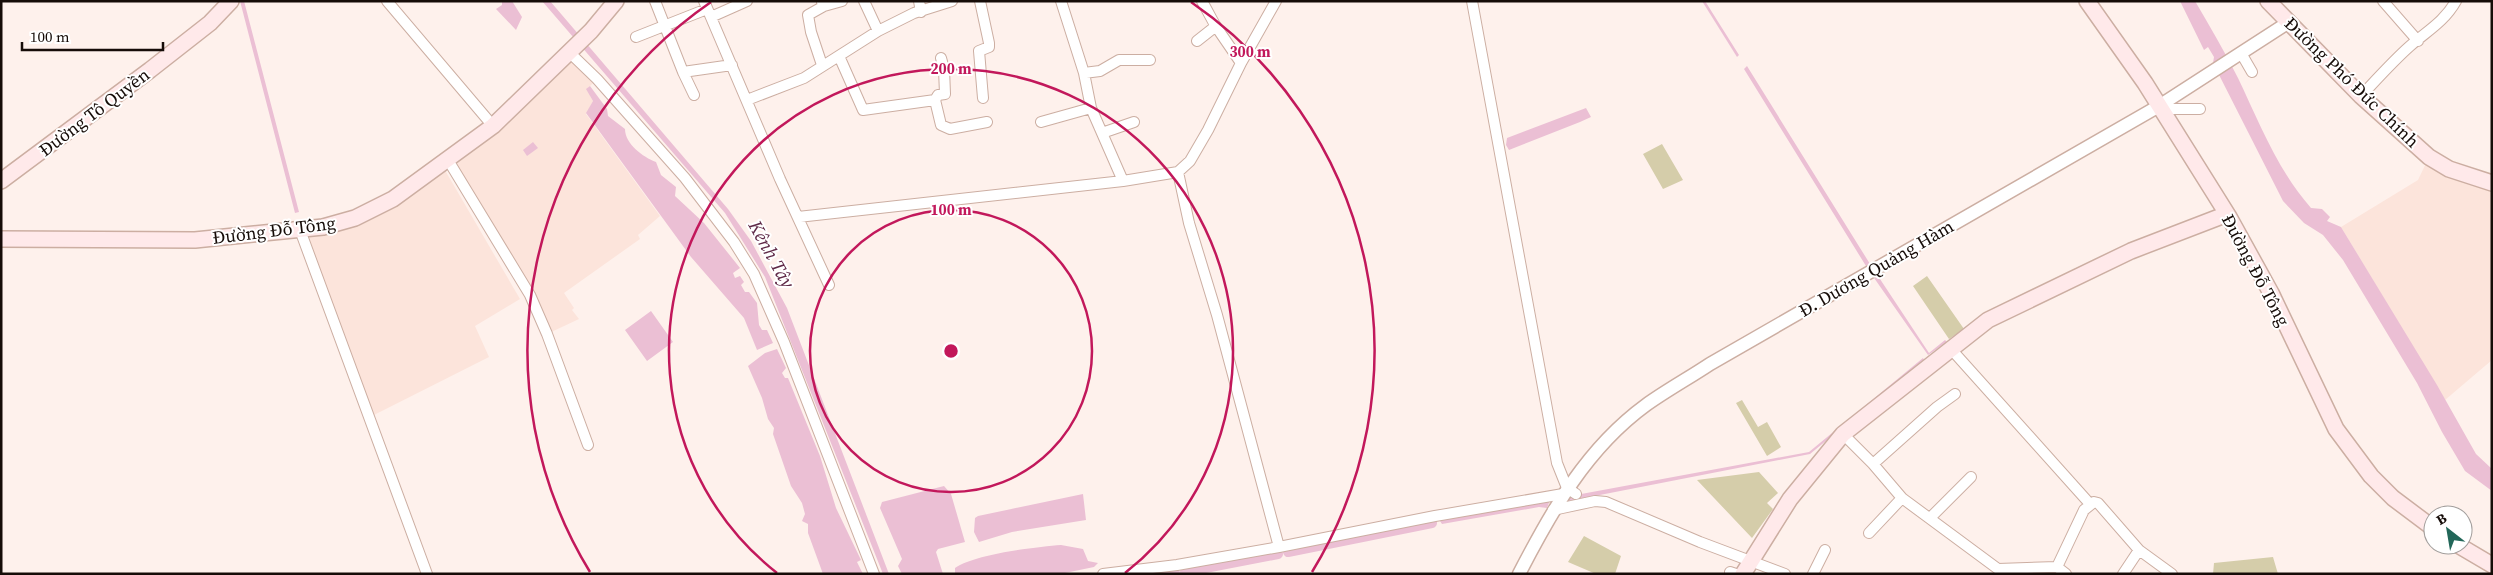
<svg xmlns="http://www.w3.org/2000/svg" width="2493" height="575" font-family="'Source Serif 4',serif">
	<style>
		.built { fill: #fce4db }
		.green { fill: #d5cdaa }
		.water { fill: #ebbfd4 }
		.lines { fill: none; stroke-linecap: round; stroke-linejoin: round }
		.canal { stroke: #ebbfd4; stroke-width: 10 }
		.minor-casing { stroke: #ccaea2; stroke-width: 12 }
		.tertiary-casing { stroke: #ccaea2; stroke-width: 15 }
		.secondary-casing { stroke: #ccaea2; stroke-width: 18 }
		.minor { stroke: #fff; stroke-width: 10 }
		.tertiary { stroke: #fff; stroke-width: 12 }
		.secondary { stroke: #ffe9ea; stroke-width: 15 }
		.ring { fill: none; stroke: #c2185b; stroke-width: 2.5 }
		.labels { text-anchor: middle; dominant-baseline: central; stroke-width: 4; stroke-linejoin: round; paint-order: stroke }
		.street-label { font-size: 18px; fill: #160c08; stroke: #fff }
		.water-label { font-size: 19px; font-style: italic; fill: #5f2947; stroke: #fff }
		.centre { fill: #c2185b; stroke: #fff; stroke-width: 2.5 }
		.ring-label { font-size: 15px; text-anchor: middle; font-weight: bold; fill: #c2185b; stroke: #fff; stroke-width: 4; stroke-linejoin: round; paint-order: stroke }
	</style>
	<rect width="100%" height="100%" fill="#fef1ec"/>
	<path class="built" d="M569,52L597,79L587,89L593,101L586,114L660,216L638,235L640,239L564,293L574,308L572,310L579,319L547,334L448,161L446,172L520,299L475,326L489,357L370,417L300,230L355,218L448,160Z
		M2429,157L2492,183V360L2445,400L2341,227L2418,180Z"/>
	<path class="green" d="M1662,144L1683,180L1663,189L1643,154Z
		M1927,276L1964,329L1949,339L1913,286Z
		M1742,400L1758,427L1767,422L1781,447L1767,456L1736,403Z
		M1759,472L1778,493L1767,503L1773,509L1752,538L1697,480Z
		M1584,536L1621,556L1615,574H1596L1568,562Z
		M2273,557L2278,574H2213L2214,563Z"/>
	<path class="water" d="M240,1H244L299,212L295,213Z
		M502,1H512L522,17L516,30L496,9L502,5Z
		M542,1H550L728,209L751,241L787,308L889,574H883L765,277L725,213Z
		M1702,1H1705L1739,55L1737,57Z
		M2180,1H2195C2210,27 2225,52 2238,78C2259,122 2278,171 2311,208L2322,209L2330,217L2327,221L2341,227L2437,385L2476,454L2492,469V491L2465,471L2442,432L2417,383L2343,260L2323,235L2304,223L2283,201L2213,63L2214,57L2208,47L2204,50Z
		M1747,66L1870,264L1866,266L1744,69Z
		M590,86L607,109L608,116L625,129C625,144 643,157 656,162L661,175L676,187L675,196L704,223L740,268L733,273L735,278L740,276L744,282L741,285L745,292H749L757,303L759,325L762,330H767L773,343L757,350L744,318L691,257L586,113L593,101L586,89Z
		M1586,108L1591,117L1580,122L1509,150L1506,145L1507,138Z
		M533,142L538,148L527,156L523,150Z
		M1876,273L1929,353L1945,340L1947,342L1928,355L1872,275Z
		M651,311L673,342L647,361L625,330Z
		M777,349L786,368L782,373L785,378H788L820,456L836,508L861,560L857,562L863,574H823L808,533V524L802,521L805,514L802,503L791,486L773,434L774,428L768,419L762,398L748,366L765,353Z
		M1923,358L1924,360L1810,454L1564,502L1565,497L1809,452Z
		M944,486L951,494L965,542L938,549L936,552L943,574H902L898,566L902,559L880,508L882,502Z
		M1083,494L1086,520L1012,532L979,542L974,532L975,518L978,516Z
		M1550,500L1547,508L1539,507L1442,524L1440,521L1441,519Z
		M1061,545L1083,549L1088,561L1098,563L1094,567L1060,574H955V568C975,554 1036,547 1061,545Z"/>
	<g class="lines">
		<path class="canal" d="M1288,552L1432,523
			M1185,572L1278,554
			M1166,574L1175,573"/>
		<g class="minor-casing">
			<path id="minor" d="M387,1L493,126
				M655,1L683,72L732,65
				M704,1L780,179L829,285
				M864,1L878,31
				M919,1L921,12
				M980,1L989,43V47L979,51L983,98
				M1061,1L1084,73L1091,108L1123,181
				M1202,1L1215,25L1241,63
				M1472,1L1557,463L1567,488L1576,494
				M2383,1L2418,41
				M822,2L824,6L842,1
				M711,17L747,1
				M636,37L707,9
				M1197,41L1216,26
				M569,52L597,79L685,178L734,242L754,274L784,342L874,574
				M2241,53L2252,72
				M839,56L863,110L935,100L941,125L950,129L987,122
				M822,65L811,32L808,15L824,6
				M683,72L694,95
				M1084,73L1100,71L1119,60H1150
				M2361,96C2377,79 2393,61 2410,46C2427,31 2444,22 2456,1
				M747,100L804,78L878,31L914,13L952,1
				M935,100L938,95L945,94L944,69L941,58
				M2160,109H2200
				M1041,122L1091,108
				M1102,133L1134,122
				M448,160L530,295L547,334L588,445
				M1178,172L1189,223L1217,315L1279,547
				M798,217L1123,181L1178,172L1190,161L1208,130L1241,63L1276,1
				M300,230L427,574
				M1951,349L2090,504
				M1843,434L1873,464L1902,498L1998,569L2057,567L2066,574
				M1873,464L1937,407L1955,394
				M1553,510L1595,501L1606,502L1700,542L1785,574
				M1930,518L1971,477
				M1869,533L1902,498
				M2057,567L2084,510L2094,502L2098,503L2139,550L2172,574
				M1730,572L1736,574
				M1103,574L1177,565L1279,547L1435,516L1563,494
				M1813,574L1825,550
				M2123,574L2139,550"/>
		</g>
		<g class="tertiary-casing">
			<path id="tertiary" d="M1519,574C1552,510 1587,448 1646,405C1667,390 1689,378 1710,364L2159,106L2289,22"/>
		</g>
		<g class="secondary-casing">
			<path id="secondary" d="M2087,1L2145,83L2229,217L2271,293L2336,429L2371,476L2393,498L2433,528
				M2268,1L2361,96L2429,157L2449,169L2492,183
				M1,181L150,70L210,23L231,1
				M1,239L195,240L323,227L355,218L393,199L493,126L591,31L616,1
				M2458,545L2492,565
				M1743,574L1790,499L1843,434L1988,320L2131,251L2222,216L2229,217"/>
		</g>
		<use href="#minor" class="minor"/>
		<use href="#tertiary" class="tertiary"/>
		<use href="#secondary" class="secondary"/>
	</g>
	<g class="ring">
		<circle cx="951" cy="351" r="141"/>
		<path d="M777 573A282 282 0 1 1 1125 573"/>
		<path d="M590 572A423 423 0 0 1 711 2M1191 2A423 423 0 0 1 1312 572"/>
	</g>
	<g class="labels">
		<g class="street-label">
			<text transform="translate(2352 82) rotate(44)">Đường Phó Đức Chính</text>
			<text transform="translate(94 112) rotate(-37)">Đường Tô Quyền</text>
			<text transform="translate(274 230) rotate(-7)">Đường Đỗ Tông</text>
			<text transform="translate(1876 268) rotate(-30)">Đ. Dương Quảng Hàm</text>
			<text transform="translate(2256 270) rotate(62)">Đường Đỗ Tông</text>
		</g>
		<g class="water-label">
			<text transform="translate(772 254) rotate(61)">Kênh Tây</text>
		</g>
	</g>
	<circle cx="951" cy="351" r="8" class="centre"/>
	<g class="ring-label">
		<text x="1250" y="57">300 m</text>
		<text x="951" y="74">200 m</text>
		<text x="951" y="215">100 m</text>
	</g>
	<rect width="2493" height="575" fill="none" stroke="#160c08" stroke-width="5"/>
	<g transform="translate(2448 530) rotate(329)"><circle r="24" fill="#ffffff" stroke="#a29e9c"/>
	<path d="M0-4L9 19L0 12L-9 19Z" fill="#226759"/>
	<text y="-8" font-size="14" font-weight="bold" text-anchor="middle" fill="#160c08">B</text>
	</g>
	<path d="M22 42v8h141v-8" fill="none" stroke="#160c08" stroke-width="2.5"/>
	<text x="30" y="42" font-size="15" fill="#160c08" stroke="#ffffff" stroke-width="4" paint-order="stroke">100 m</text>
</svg>
